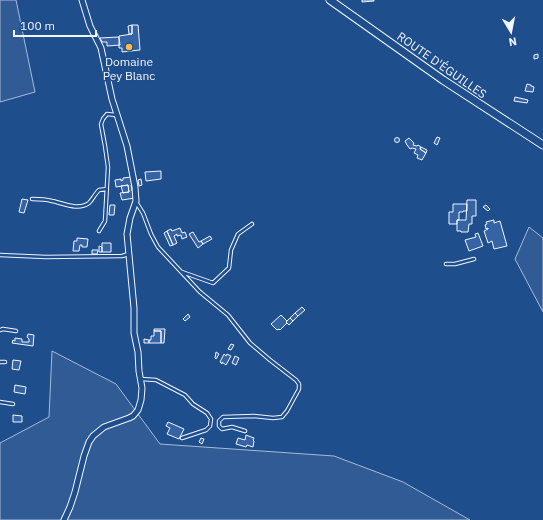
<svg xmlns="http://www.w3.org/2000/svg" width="543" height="520" font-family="'IBM Plex Sans',sans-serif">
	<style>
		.green { fill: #305b95; stroke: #a8bbd7 }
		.building { fill: #3563a3; stroke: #f2f6ff }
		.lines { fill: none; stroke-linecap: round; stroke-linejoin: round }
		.lane-casing { stroke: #f2f6ff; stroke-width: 4.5 }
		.street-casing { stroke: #f2f6ff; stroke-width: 7 }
		.secondary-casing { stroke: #f2f6ff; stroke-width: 9 }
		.lane { stroke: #1f4e8c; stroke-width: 2.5 }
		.street { stroke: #1f4e8c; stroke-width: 5 }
		.secondary { stroke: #1f4e8c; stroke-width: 7 }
		.poi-dot { fill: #ffb74d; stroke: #1f4e8c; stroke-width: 1.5 }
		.labels { text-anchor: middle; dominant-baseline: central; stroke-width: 3; stroke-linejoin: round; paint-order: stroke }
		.poi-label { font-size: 12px; fill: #f2f6ff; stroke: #1f4e8c }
		.street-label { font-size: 12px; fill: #f2f6ff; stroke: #1f4e8c }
	</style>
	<rect width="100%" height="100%" fill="#1f4e8c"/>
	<path class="green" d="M0,0H16L35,92L0,102Z
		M529,227L543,238V312L515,259Z
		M52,351L116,384L160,444L334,456L403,482L470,520H0V443L49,417Z"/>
	<path class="building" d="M362,0H374V1L362,2Z
		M132,25V34H129L128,26Z
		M132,25H138L140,50L122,52V48H119V36L132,34Z
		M119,37L120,45L107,46V42H102L100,38Z
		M538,54V58L534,59V55Z
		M527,84L531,85V86L534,87L533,92L525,91Z
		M515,97L528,100L527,103L514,101Z
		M437,137L440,138L437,145L434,143Z
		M394.5 140a2.5 2.5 0 1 1 5 0a2.5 2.5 0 1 1-5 0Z
		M409,138L414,143L413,145L417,146L418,145L421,147L420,149L426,153L422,160L417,158L418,155L414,153L416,149L412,148L410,149L407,145L405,141Z
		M421,147L427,150L426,153L420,149Z
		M161,171V179L146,181L145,172Z
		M131,177L133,185H131L132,191L134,190L135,198L122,200L120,193L129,192L128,185L116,187L115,180L121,179V181L123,180V178Z
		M141,179L142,185L139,186L138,180Z
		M128,185L129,192L123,193L121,186Z
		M22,199L28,200L24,213L19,212Z
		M467,200H476V216H472V224H469L468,232H461V231H457V220H466Z
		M453,204H467V211H463V212H459V220H457V224H449V212H453Z
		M110,205H115L114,215H109Z
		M486,205L490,209L488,211L483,207Z
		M494,220V223L500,221L507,246L494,249L492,241L488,243L484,231L488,229V228L486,229L485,225L487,224L486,222Z
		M180,228L182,233L185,232L187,237L182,239L181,235L177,236V234L174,236L177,243L173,245L167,231L171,229L172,231Z
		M167,231L173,245L170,246L164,233Z
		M193,232L199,242L201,241L203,244L198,248L189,234Z
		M478,233L483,246L469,251L465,240L476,237L475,234Z
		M210,236L212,239L203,244L201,241Z
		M77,238L88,239L87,247H82V245H80L79,251H73L74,241H77Z
		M102,243H111V252H102Z
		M99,246L102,247V252H99Z
		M92,250H98L97,254H92Z
		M302,307L305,310L298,316L295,313Z
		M295,313L298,316L293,321L290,318Z
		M188,314L190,317L185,321L183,319Z
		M281,315L287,321L286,322L287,323L280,330L279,329L277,330L271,324Z
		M290,318L293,321L289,325L286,322Z
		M154,329H165L164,343H161V331H154Z
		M154,331H161V343H149V340H151V336H154Z
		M28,334L34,335L33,346L12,343L13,340L15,341V338L22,339V342H29V339L27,337Z
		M144,339L149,340V343H144Z
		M231,344L234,345L231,350L228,349Z
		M216,352L219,354L216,359L215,358Z
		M224,354L226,356L227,354L231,356L226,365L222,362V364L220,362Z
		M235,356L239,358L236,365L232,363Z
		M13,360L21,361L19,370L12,369Z
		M15,385L26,387L25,394L14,392Z
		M13,415L22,416V422H13Z
		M168,422L184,429L179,439L167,434L170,428L166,426Z
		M246,435L254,438L253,440L254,441L253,447L247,445L246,447L236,444L238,438L245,440Z
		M201,438L204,439L202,444L199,442Z"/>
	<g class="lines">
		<g class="lane-casing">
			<path id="lane" d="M32,199C39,199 45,199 52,201C63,203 78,211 89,203C92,200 95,194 99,190L107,189
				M136,202L143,213L151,234L158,247L200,292L228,315L250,343L270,360L296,380L299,384V389L287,411L282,417L273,418L254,416L223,417L219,421V426L222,429L232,427L245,431
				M99,231L105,221L108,167L105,146L101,124L103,119L107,114L116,115
				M0,255L46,257L122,256L129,254
				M446,264H455L474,259
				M182,272L213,283L229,268L231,250L238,234L252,224
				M0,330L3,329L16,331
				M0,362H5
				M141,379L156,380L185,395L193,404L207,413L211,419L210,426L206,430L182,438
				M0,402L13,404"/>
		</g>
		<g class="street-casing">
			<path id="street" d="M64,520L70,507L75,492L84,456L89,442L93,436L104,427L129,418L133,416L138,410L141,400L142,388L139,371L138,352L134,333V308L127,234L130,218L136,201L135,187L127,146L112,99L101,48L90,26L82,0"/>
		</g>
		<g class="secondary-casing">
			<path id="secondary" d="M330,0L443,80L543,145"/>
		</g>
		<use href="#lane" class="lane"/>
		<use href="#street" class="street"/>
		<use href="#secondary" class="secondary"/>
	</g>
	<circle class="poi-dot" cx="129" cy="47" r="4"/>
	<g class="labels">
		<g class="poi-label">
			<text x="129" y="61">Domaine<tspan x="129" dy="14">Pey Blanc</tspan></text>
		</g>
		<g class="street-label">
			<text transform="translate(442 65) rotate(35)">ROUTE D'ÉGUILLES</text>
		</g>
	</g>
	<g transform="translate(511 32) rotate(170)" stroke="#1f4e8c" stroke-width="3" paint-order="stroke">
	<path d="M0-3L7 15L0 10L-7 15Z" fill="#f2f6ff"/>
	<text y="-6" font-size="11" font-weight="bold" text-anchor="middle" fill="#f2f6ff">N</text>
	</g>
	<path d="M14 30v6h82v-6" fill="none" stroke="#f2f6ff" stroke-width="2"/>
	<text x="20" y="30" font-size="12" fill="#f2f6ff" stroke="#1f4e8c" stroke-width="3" paint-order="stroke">100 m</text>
</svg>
